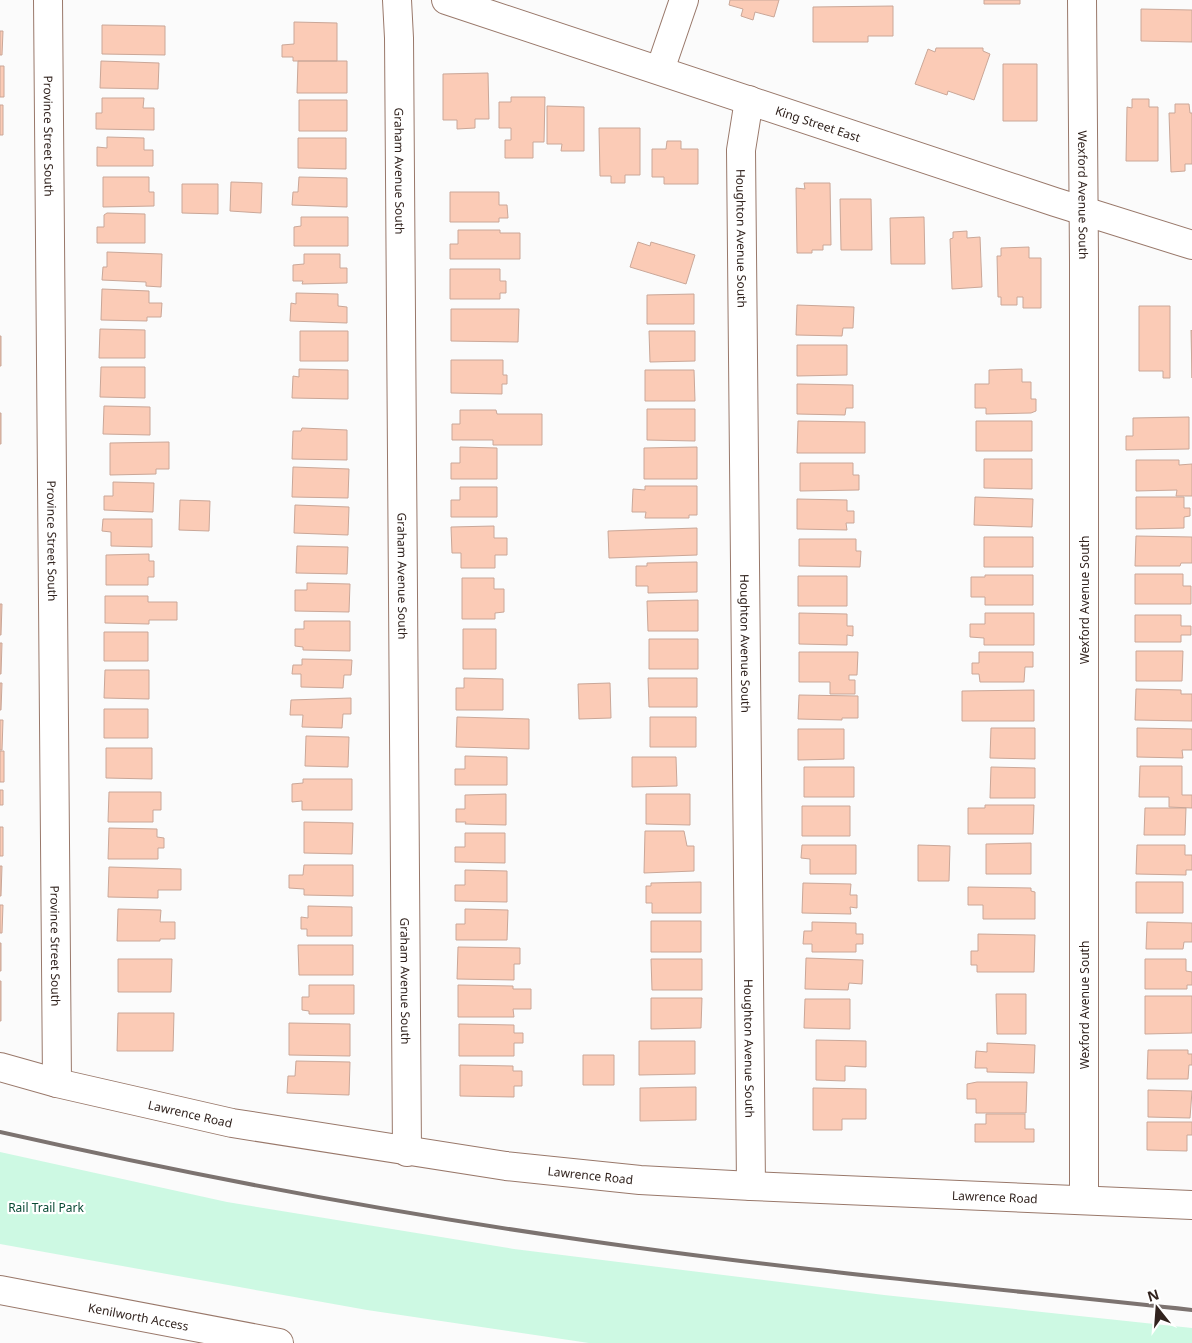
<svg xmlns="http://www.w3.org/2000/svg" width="1192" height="1343" font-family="'Noto Sans',sans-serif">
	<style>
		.green { fill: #cdf9e3 }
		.building { fill: #fbcbb6; stroke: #caa798 }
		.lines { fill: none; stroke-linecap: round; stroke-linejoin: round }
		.minor-casing { stroke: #99786a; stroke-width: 30 }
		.major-casing { stroke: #99786a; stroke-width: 30 }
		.minor { stroke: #fff; stroke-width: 28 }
		.major { stroke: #fff; stroke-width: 28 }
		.rail { stroke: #7c7370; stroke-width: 4 }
		.labels { text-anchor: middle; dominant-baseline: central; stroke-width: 4.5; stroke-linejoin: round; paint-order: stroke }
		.street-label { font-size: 12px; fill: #31231e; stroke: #fff }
		.park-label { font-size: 12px; fill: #074933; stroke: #fff }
	</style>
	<rect width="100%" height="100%" fill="#fbfbfb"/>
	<path class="green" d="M0,1152L227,1202L514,1249L884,1295L1192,1328V1343H589L367,1310L0,1244Z"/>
	<path class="building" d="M730,0H779L774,17L755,12L753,20L741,16L743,9L729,5Z
		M984,0H1020V4H984Z
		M893,6V36H868V42H813V7Z
		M1141,9L1192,10V42L1141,41Z
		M294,22L337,23V61H293V57H282V45L294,44Z
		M102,25L165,26V55L102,54Z
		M0,31H3L2,55H0Z
		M936,48H983V51L990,54L974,100L948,91L947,95L915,84L928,49L935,52Z
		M101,61L159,63L158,89L100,88Z
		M298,61H347V93H297Z
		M1003,64H1037V121H1003Z
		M0,66H4V97H0Z
		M488,73L489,119H475V128L457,129V120H443V74Z
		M511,97H545L544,142H533V158H505V140H511V128H499V102H511Z
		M102,98H144L143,108H154V130L96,129V113H102Z
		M1132,99H1149V107H1158V161H1126L1127,107L1132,108Z
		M299,100H347V131H299Z
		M1175,104H1189L1190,113H1192V164H1185V171L1171,172L1169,113H1175Z
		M0,105H3V135H0Z
		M547,106L584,107V151H561L562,144H547Z
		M599,128H640V175H625V183H611V176H600Z
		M107,137L144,138V150H153V166H97V147L107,148Z
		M298,138H346V169L298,168Z
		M667,141H681V149H698V184H664V177H652V149H666Z
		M103,177H149V192H154V206L103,207Z
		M299,177L347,178V207L292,205L293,192H298Z
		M231,182L262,183L261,213L230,211Z
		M804,183H830L831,245H823V250H812V253H797L796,188L805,189Z
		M182,184H218V214L182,213Z
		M450,192H499V205H507L508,218H499V222H450Z
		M840,199H871L872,250H841Z
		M107,213L145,214V243H97V227H104V215Z
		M301,217H348V246H294V227L301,226Z
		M924,217L925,264H891L890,218Z
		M458,230H500V233H520V259H450V244H458Z
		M967,231V238L980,237L982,287L952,289L950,239L953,238V232Z
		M638,242L650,246L651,242L695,255L686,284L630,267Z
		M1029,247V258H1041V308H1023V297H1017V305H1001V297H998L997,256H1001V248Z
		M107,252L162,254L161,287L146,286V282L102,280L103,267H107Z
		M304,254H340V268H347V283L302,284L303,281H293V265L304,264Z
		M450,269H500V281H506V293H500V299H450Z
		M102,289L149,291V303H162L161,317H147V321L101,320Z
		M296,293L338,294V306L347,307V323L290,321L291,303L296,304Z
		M694,294V324H647V295Z
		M797,305L854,307L853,328H843L842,336L796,335Z
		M1139,306H1170V378H1163V371H1139Z
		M451,309H519L518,342L451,341Z
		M100,329L145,330V358H99Z
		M1191,330L1192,331V378Z
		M300,331H348V361H300Z
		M649,331H695V361L650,362Z
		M0,336H1V366H0Z
		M797,345H847V375L797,376Z
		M451,360H503V375H507V384H502V394L451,393Z
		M101,367H145V398L100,397Z
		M299,369L348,370V399L292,398L293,376L299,377Z
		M1022,369V382H1031V399H1036V411L1031,413L986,414V408H975V384H989V370Z
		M645,370H694L695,401H645Z
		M797,384L853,385V408H846L845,415L797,414Z
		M104,406L150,407V435L103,434Z
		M647,409H695V441L647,440Z
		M460,410H496L497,414H542V445H493V440H452V424H460Z
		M0,413H1V444H0Z
		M1189,417V449L1126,450V436H1133V418Z
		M798,421L865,422V453H797Z
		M976,421H1032V451H976Z
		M302,428L347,430V460L292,459L293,431H301Z
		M169,442V469H156V474L110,475V443Z
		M460,447L497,448V479H451V463H460Z
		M697,447V479H644V448Z
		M984,459H1032V489L984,488Z
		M1136,460H1179V465L1192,464V496H1176L1177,490L1136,491Z
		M800,463H853V475H859V490L800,491Z
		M293,467L349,469L348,498L292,497Z
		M113,482L154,483L153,512L104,510V496H113Z
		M645,486H697V515H689V518H645L646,512H632L633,489L645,490Z
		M460,487H497V517H451V500H460Z
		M975,497L1033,499L1032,527L974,525Z
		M1136,497H1184V508H1190V516L1184,517V528L1136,529Z
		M797,499L847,500V511H854V523H846L847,530L797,529Z
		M180,500L210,501L209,531L179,530Z
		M295,505L349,507L348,535L294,533Z
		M103,519H152V547L111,546V532L102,531Z
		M494,526V538H507V555H495V568H461V553H452L451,527Z
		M697,528V555L609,558L608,531Z
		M1136,536L1192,537V563H1181L1180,566H1135Z
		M984,537H1033V567H984Z
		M799,539H856V551H861L860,567L799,566Z
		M297,546L348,547L347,574L296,573Z
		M149,554V561H154V577H148V585H106V555Z
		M697,562V592L648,593V586H636V566H647V563Z
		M1135,574H1183V586H1191V604H1135Z
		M985,575H1033V605H985V597H971V577H985Z
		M798,576H847V606H798Z
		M462,578H494V589H504V612L495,613V619H462Z
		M307,583L350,584L349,612L295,611V590H307Z
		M105,596H148V602H177V620H149V624L105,623Z
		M698,600V631H648L647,601Z
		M0,604H2L1,635H0Z
		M799,613L847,614V626H853V636L847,635V645L799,644Z
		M985,613H1034V645H984V638L970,637V624H985Z
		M1135,615H1181V626H1191V635H1181V642H1135Z
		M304,621H350V651L303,650V647L295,646V629H304Z
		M463,629H496V669H463Z
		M104,632H148V661H104Z
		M649,639H698V669H649Z
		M0,643H2L1,674H0Z
		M1136,651H1183L1182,681H1136Z
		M799,652H858L857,675H849V680H855V694H830V682H799Z
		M979,652H1033V667H1025L1024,682H980L979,674H972V663H979Z
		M302,659L352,660L351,675H344L343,688L301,687V674H292L293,665H302Z
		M105,670H149V699L104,698Z
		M464,678L503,679V710H456V688H464Z
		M648,678H697V707H649Z
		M0,683H2L1,710H0Z
		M610,683L611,718L579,719L578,684Z
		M1136,689L1181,690V694H1192V721L1135,720Z
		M1034,690V721H962V691Z
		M799,695L858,696V718H842V720L798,719Z
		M351,698V714H343L342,728L302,727L303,715H290L291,700Z
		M104,709H148V738H104Z
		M457,717L529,719V749L456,747Z
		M650,717H696V747H650Z
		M0,720H3L2,750H0Z
		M991,728H1035V759L990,758Z
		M1137,728L1192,729V750H1182L1183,758L1137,757Z
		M798,729H844V759L798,760Z
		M306,736L349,737L348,767L305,766Z
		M106,748H152V779L106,778Z
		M0,751H4V782H0Z
		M465,756L507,757V785H455V769H465Z
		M632,757H676L677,786L632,787Z
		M1140,766H1182V795H1192V808L1169,807V797H1139Z
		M804,767H854V797H804Z
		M991,767L1035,768V798H990Z
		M303,779H352V810H302V801L292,802V784L303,783Z
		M0,790H3V805H0Z
		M109,792H161V810H153V822H108Z
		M506,794V825L465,824L466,822H456V809H465V795Z
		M646,794H690V825L646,824Z
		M985,805H1034L1033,834H968V808H985Z
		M802,806H850V836H802Z
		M1145,808H1186L1185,835H1144Z
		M304,822L353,823L352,854L304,853Z
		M0,827H3V856H0Z
		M109,828L157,829V837L164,838V848H158V859H108Z
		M645,831H684L687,846H694V871L644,873Z
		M465,833H505V863L455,862V847H465Z
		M1031,843V874H986V844Z
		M802,845H856V874H810V859L801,858Z
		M918,845L950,846L949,881H918Z
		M1137,845H1185V855H1192V870H1186V875L1136,874Z
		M304,865H353V896L304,895V889L289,888V875H303Z
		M0,866H2L1,896H0Z
		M109,867L181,869V890H158V898L108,897Z
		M465,870L507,871V902L455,901V885H465Z
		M701,882V913H652V903H646V886H651V883Z
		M1136,882H1183V913H1136Z
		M803,883L851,884L850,895H857V908L850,907L851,914L802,913Z
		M968,887L1031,888V891L1035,892V919H983V905H968Z
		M0,905H3L2,933H0Z
		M308,906L352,907V936H307V929H301V917L308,918Z
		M118,909L161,910L160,922H175V939H160V941H117Z
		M465,909L508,910L507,940H456V924H465Z
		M651,921H701V952H651Z
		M812,922L856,923V934H863V944H856V952H812V944H803L804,931H812Z
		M1147,922L1192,923V942H1184L1183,949H1146Z
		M978,934L1035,935L1034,972H977V965H971V951H978Z
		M0,943H1V971H0Z
		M298,945H353V975H299Z
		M458,947L520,948V964H514V980L457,979Z
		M806,958L863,960L862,984L849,983L848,990L805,989Z
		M118,959H172L171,992H118Z
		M651,959H702V990H652Z
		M1145,959H1186V971L1192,972V985H1187V989H1145Z
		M0,981H1V1021H0Z
		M309,985H354V1014H309V1011L302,1010V997H309Z
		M458,985L513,986V989H531V1009H513L514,1017H458Z
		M996,994H1026V1034H997Z
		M1145,996H1192V1033L1145,1034Z
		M651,998H702L701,1028L651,1029Z
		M805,999H850V1029L804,1028Z
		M118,1013H174L173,1051H117Z
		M289,1023L350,1024V1056L289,1055Z
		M459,1024L514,1025V1033H523V1043H514V1056H459Z
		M816,1040L866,1041V1067L845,1066V1081L816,1080Z
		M639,1041H695V1074L639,1075Z
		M987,1043L1035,1045L1034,1073L987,1072V1068H975L976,1051L987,1052Z
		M1148,1050H1188V1054H1192V1065H1189L1188,1079H1147Z
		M583,1055H614V1085H583Z
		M296,1061L350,1062L349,1095L287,1093L288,1076H295Z
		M460,1065L513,1066V1071H522V1086H514V1097L460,1096Z
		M977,1082H1027L1026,1113H976V1099H967V1084Z
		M696,1087V1120L640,1121V1088Z
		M813,1088L866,1089V1119H842V1130H813Z
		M1148,1090L1192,1091L1190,1118L1148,1117Z
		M986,1114H1025V1129H1034V1142H975V1124H986Z
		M1147,1122H1192V1135H1187V1151L1147,1150Z"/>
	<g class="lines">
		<g class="minor-casing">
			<g id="minor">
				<path id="s1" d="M48,0L57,1083"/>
				<path id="s2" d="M397,0L399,38L407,1152"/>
				<path id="s3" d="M1082,0L1084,262V1199"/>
				<path d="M660,70L684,0"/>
				<path id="s4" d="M749,100L741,150L751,1186"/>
				<path id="s5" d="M0,1067L57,1083L232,1123L506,1166L640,1180L751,1186L1192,1205"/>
			</g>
		</g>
		<g class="major-casing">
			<g id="major">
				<path id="s6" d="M446,0L1055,202L1192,245"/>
				<path id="s7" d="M0,1290L279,1343"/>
			</g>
		</g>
		<use href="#minor" class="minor"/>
		<use href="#major" class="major"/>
		<path class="rail" d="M0,1132C195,1176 392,1213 590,1241C790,1270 991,1288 1192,1310"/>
	</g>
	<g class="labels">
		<g class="street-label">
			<text stroke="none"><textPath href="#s6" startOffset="392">King Street East</textPath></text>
			<text stroke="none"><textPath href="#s1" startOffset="136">Province Street South</textPath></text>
			<text stroke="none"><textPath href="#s2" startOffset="171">Graham Avenue South</textPath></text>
			<text stroke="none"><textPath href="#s3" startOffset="195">Wexford Avenue South</textPath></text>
			<text stroke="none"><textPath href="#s4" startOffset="139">Houghton Avenue South</textPath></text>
			<text stroke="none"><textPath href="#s1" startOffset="541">Province Street South</textPath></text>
			<text stroke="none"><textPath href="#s2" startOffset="576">Graham Avenue South</textPath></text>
			<text transform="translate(1084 600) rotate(-90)">Wexford Avenue South</text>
			<text stroke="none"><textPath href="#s4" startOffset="544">Houghton Avenue South</textPath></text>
			<text stroke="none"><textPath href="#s1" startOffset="946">Province Street South</textPath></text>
			<text stroke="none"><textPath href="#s2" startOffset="981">Graham Avenue South</textPath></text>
			<text transform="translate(1084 1005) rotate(-90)">Wexford Avenue South</text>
			<text stroke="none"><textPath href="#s4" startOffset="949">Houghton Avenue South</textPath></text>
			<text stroke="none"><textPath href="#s5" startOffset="196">Lawrence Road</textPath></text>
			<text stroke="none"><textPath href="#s5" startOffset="601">Lawrence Road</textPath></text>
			<text stroke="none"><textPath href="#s5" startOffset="1006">Lawrence Road</textPath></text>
			<text stroke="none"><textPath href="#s7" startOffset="141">Kenilworth Access</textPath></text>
		</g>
		<g class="park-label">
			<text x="46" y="1207">Rail Trail Park</text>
		</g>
	</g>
	<g transform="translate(1157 1308) rotate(343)" stroke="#ffffff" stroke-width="4" paint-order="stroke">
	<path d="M0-4L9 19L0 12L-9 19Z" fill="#31231e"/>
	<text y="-8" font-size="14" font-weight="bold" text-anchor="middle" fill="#31231e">N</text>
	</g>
</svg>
